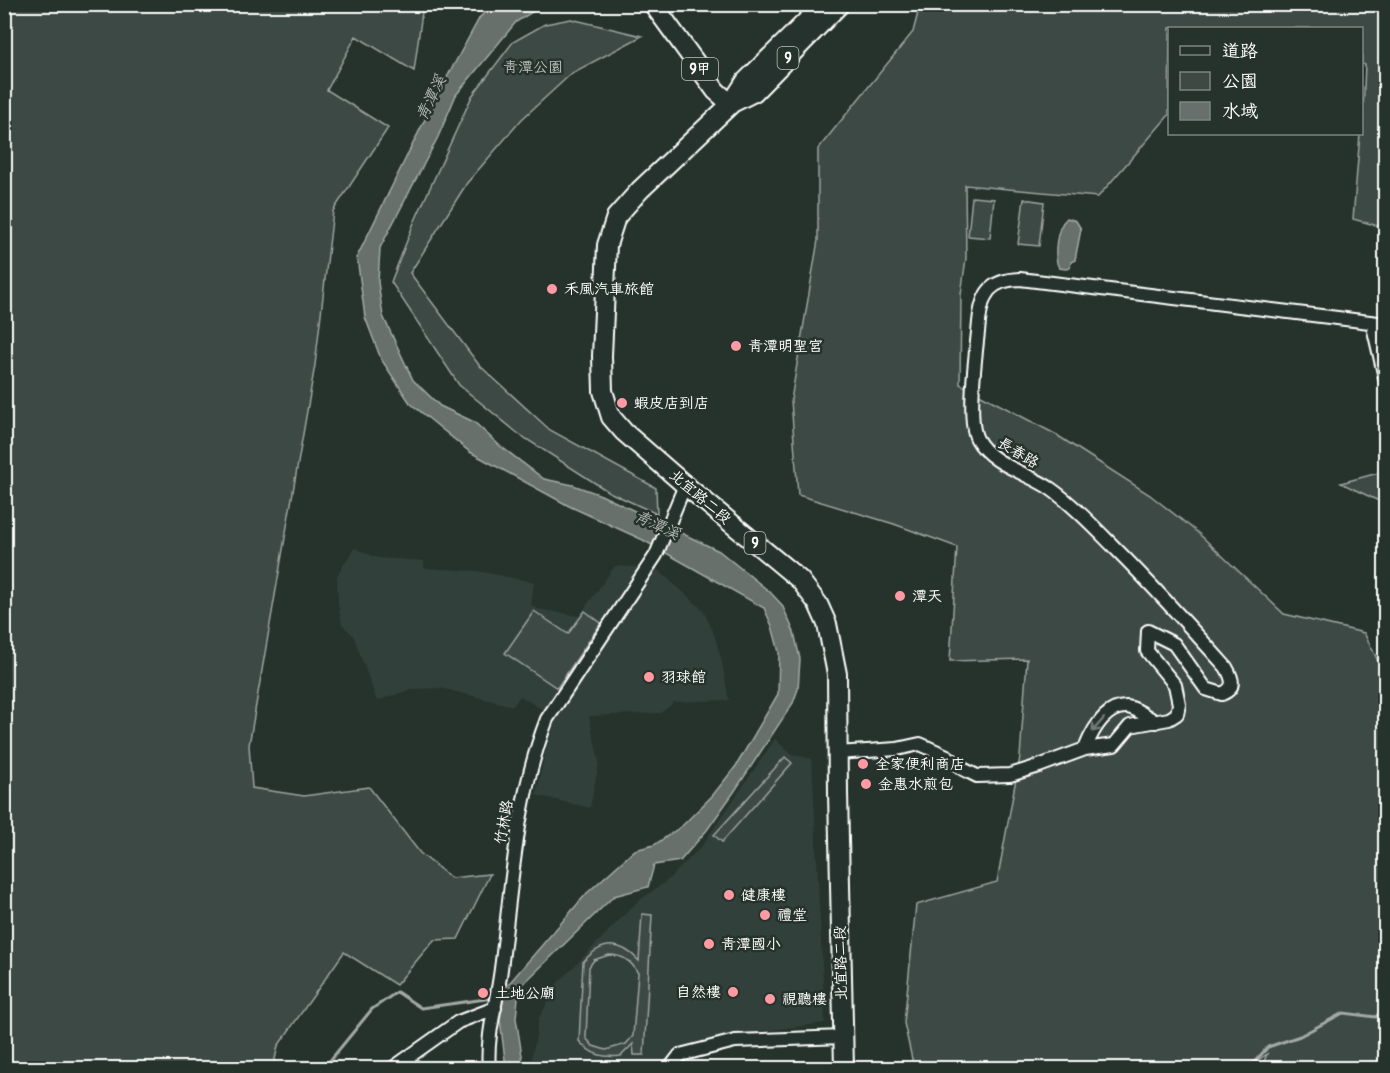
<svg xmlns="http://www.w3.org/2000/svg" width="1390" height="1073" font-family="Pangolin,'LXGW WenKai TC',sans-serif">
	<style>
		.built { fill: #333f3a }
		.green { fill: #3e4944; stroke: #9ea4a2; stroke-width: 1.5; fill-rule: evenodd }
		.water { fill: #67706c; stroke: #a4a9a7; stroke-width: 1.5 }
		.lines { fill: none; stroke-linecap: round; stroke-linejoin: round }
		.stream { stroke: #a4a9a7; stroke-width: 3 }
		.street-casing { stroke: #fff; stroke-width: 16 }
		.primary-casing { stroke: #fff; stroke-width: 22 }
		.street { stroke: #26332d; stroke-width: 12 }
		.primary { stroke: #26332d; stroke-width: 18 }
		.oneway { stroke: #727a76 }
		.poi-dot { fill: #ff9aa2; stroke: #26332d; stroke-width: 2 }
		.labels { text-anchor: middle; dominant-baseline: central; stroke-width: 5; stroke-linejoin: round; paint-order: stroke }
		.shield { fill: #26332d; stroke: #bec2c0; stroke-width: 1.5 }
		.shield-label { font-size: 14px; font-weight: bold; fill: #fff }
		.park-label { font-size: 15px; fill: #bbbfbe; stroke: #26332d }
		.poi-label { font-size: 15px; fill: #fff; stroke: #26332d; text-anchor: start }
		.street-label { font-size: 15px; fill: #fff; stroke: #26332d }
		.water-label { font-size: 16px; font-style: italic; fill: #b3b8b6; stroke: #26332d }
	</style>
	<rect width="100%" height="100%" fill="#26332d"/>
	<filter id="ink" filterUnits="userSpaceOnUse"><feTurbulence type="fractalNoise" baseFrequency=".0167" numOctaves="2"/><feDisplacementMap in="SourceGraphic" scale="12" xChannelSelector="R" yChannelSelector="G"/><feConvolveMatrix kernelMatrix="1 2 1 2 8 2 1 2 1" color-interpolation-filters="sRGB"/></filter>
	<g filter="url(#ink)">
		<path class="built" d="M354,548L378,558L424,561V568L477,571L534,582L531,605L537,609L579,616L615,566L640,567L545,711L520,696L513,706L441,688L411,689L377,701L353,635L342,624L338,604L337,576Z
			M655,567L703,610L713,631L721,658L729,700L674,702L661,713L589,716L599,762L590,808L536,795L545,753L555,721Z
			M775,739L791,754L812,759L825,1023L764,1031L675,1051L665,1068H530L539,1018L557,984L636,903L669,879L702,846Z"/>
		<path class="green" d="M5,4L423,5L414,71L356,36L327,90L388,128L333,211L315,365L249,745L252,788L304,796L369,787L420,853L451,878L490,874L458,939L434,940L396,985L344,952L278,1046L273,1068H5Z
			M920,5H1385V228L1353,219L1360,134H1362L1365,65L1362,64V28H1170L1169,115L1098,197L965,185L966,258L961,295L960,384L1055,434L1150,495L1197,532L1284,614L1364,633L1385,675V1068H1261L1267,1054L1247,1068H914L904,1023L916,905L997,882L1020,757L1027,659L950,661L957,547L894,524L798,495L791,400L818,240V149L913,32Z
			M571,19L642,36L572,73L522,119L467,183L410,273L479,365L550,430L656,488L657,514L609,492L520,435L459,385L391,282L413,225L472,96L513,42L545,24Z
			M972,197L994,199L990,238L968,236Z
			M1024,199L1044,202L1039,246L1018,244Z
			M1378,473L1385,474V504L1341,483Z
			M534,611L568,634L585,611L601,623L557,688L505,653Z
			M785,757L792,763L722,842L714,835Z
			M642,914L652,915L644,1055H634L633,1044L621,1056C603,1058 591,1055 579,1041L583,962C602,940 621,941 639,961ZM609,955C623,955 631,961 638,973L633,1036L626,1044L606,1050L593,1046L586,1038L589,967L594,960Z"/>
		<path class="water" d="M493,5H543L516,22L456,95L438,137L380,248L378,282L383,316L413,380L440,406L474,422L499,445L544,479L573,485L601,495L719,551L770,592L782,605L794,632L800,659L798,689L793,703L734,792L707,830L680,861L654,865L648,887L614,896L519,988L516,1018L524,1068H506L500,1019L505,988L587,893L635,850L654,845L682,826L712,796L736,766L778,694L779,652L772,626L764,608L643,540L569,506L470,452L410,403L381,359L365,317L357,257L434,101L480,17Z
			M1067,218L1076,221L1081,229L1075,260L1071,262L1070,268L1066,269L1059,268C1053,256 1056,227 1067,218Z"/>
		<g class="lines">
			<path class="stream" d="M324,1068L372,1009L397,992L421,1008L493,998
				M1249,1068L1268,1047L1300,1036L1343,1013L1376,1017L1384,1007"/>
			<g class="street-casing">
				<path id="street" d="M1372,322L1386,382
					M1085,749C1092,731 1104,707 1126,707C1135,707 1147,717 1156,722
					M837,753L897,749L920,744L947,756L963,769L977,776L1010,775L1039,766L1085,749L1114,745L1130,726L1169,719L1177,714L1179,704L1175,685L1147,651L1148,631L1174,644L1206,689L1222,694C1236,688 1233,679 1226,667C1191,628 1155,588 1118,551C1097,530 1075,506 1051,489C1028,473 991,465 977,439C966,418 977,347 979,322C982,293 990,280 1020,279L1386,324
					M393,1068L458,1022L495,1008
					M489,1068C486,1036 497,1002 501,969C512,884 516,799 547,719L656,555L685,485
					M670,1068L680,1055L735,1041L843,1037"/>
			</g>
			<g class="primary-casing">
				<path id="primary" d="M653,4L716,91L731,104
					M824,4L746,81L731,104L640,190L616,217L607,245L602,356L603,391L611,417L624,432L685,485L800,580L818,604L827,624L837,674L838,793L844,1068
					M732,103L754,92L840,4"/>
			</g>
			<use href="#street" class="street"/>
			<use href="#primary" class="primary"/>
		</g>
		<defs><path id="oneway-shaft" d="M-6 0H5M1.5-3L5.5 0L1.5 3" fill="none" stroke-width="1.6" stroke-linecap="round" stroke-linejoin="round" transform="scale(1.5)"/></defs>
		<use class="oneway" href="#oneway-shaft" transform="translate(1098 725) rotate(131)"/>
	</g>
	<g class="poi-dot">
		<circle cx="552" cy="289" r="6"/>
		<circle cx="736" cy="346" r="6"/>
		<circle cx="622" cy="403" r="6"/>
		<circle cx="900" cy="596" r="6"/>
		<circle cx="649" cy="677" r="6"/>
		<circle cx="863" cy="764" r="6"/>
		<circle cx="866" cy="784" r="6"/>
		<circle cx="729" cy="895" r="6"/>
		<circle cx="765" cy="915" r="6"/>
		<circle cx="709" cy="944" r="6"/>
		<circle cx="733" cy="992" r="6"/>
		<circle cx="483" cy="993" r="6"/>
		<circle cx="770" cy="999" r="6"/>
	</g>
	<g class="labels">
		<g class="shield">
			<rect x="777.5" y="47" width="21" height="22" rx="4.5"/>
			<rect x="682" y="58" width="36" height="22" rx="4.5"/>
			<rect x="744.5" y="532" width="21" height="22" rx="4.5"/>
		</g>
		<g class="shield-label">
			<text x="788" y="58">9</text>
			<text x="700" y="69">9甲</text>
			<text x="755" y="543">9</text>
		</g>
		<g class="park-label">
			<text x="533" y="67">青潭公園</text>
		</g>
		<g class="poi-label">
			<text x="564" y="289">禾風汽車旅館</text>
			<text x="748" y="346">青潭明聖宮</text>
			<text x="634" y="403">蝦皮店到店</text>
			<text x="912" y="596">潭天</text>
			<text x="661" y="677">羽球館</text>
			<text x="875" y="764">全家便利商店</text>
			<text x="878" y="784">金惠水煎包</text>
			<text x="741" y="895">健康樓</text>
			<text x="777" y="915">禮堂</text>
			<text x="721" y="944">青潭國小</text>
			<text x="721" y="992" text-anchor="end">自然樓</text>
			<text x="495" y="993">土地公廟</text>
			<text x="782" y="999">視聽樓</text>
		</g>
		<g class="street-label">
			<text transform="translate(1018 453) rotate(31)">長春路</text>
			<text transform="translate(700 497) rotate(40)">北宜路二段</text>
			<text transform="translate(504 822) rotate(-80)">竹林路</text>
			<text transform="translate(841 963) rotate(-91)">北宜路二段</text>
		</g>
		<g class="water-label">
			<text transform="translate(431 98) rotate(-64)">青潭溪</text>
			<text transform="translate(657 525) rotate(25)">青潭溪</text>
		</g>
	</g>
	<rect width="1390" height="1073" fill="none" stroke="#26332d" stroke-width="24"/>
	<rect x="12" y="12" width="1366" height="1049" fill="none" stroke="#fff" stroke-width="2" filter="url(#ink)"/>
	<rect x="1168" y="27" width="195" height="108" fill="#26332d" stroke="#7d8581" stroke-width="1.5"/>
	<rect x="1180" y="46" width="30" height="9" fill="#26332d" stroke="#7d8581" stroke-width="1.5"/>
	<text x="1222" y="57" font-size="18" fill="#ffffff">道路</text>
	<rect x="1180" y="72" width="30" height="18" fill="#3e4944" stroke="#7d8581" stroke-width="1.5"/>
	<text x="1222" y="87" font-size="18" fill="#ffffff">公園</text>
	<rect x="1180" y="102" width="30" height="18" fill="#67706c" stroke="#7d8581" stroke-width="1.5"/>
	<text x="1222" y="117" font-size="18" fill="#ffffff">水域</text>
</svg>
